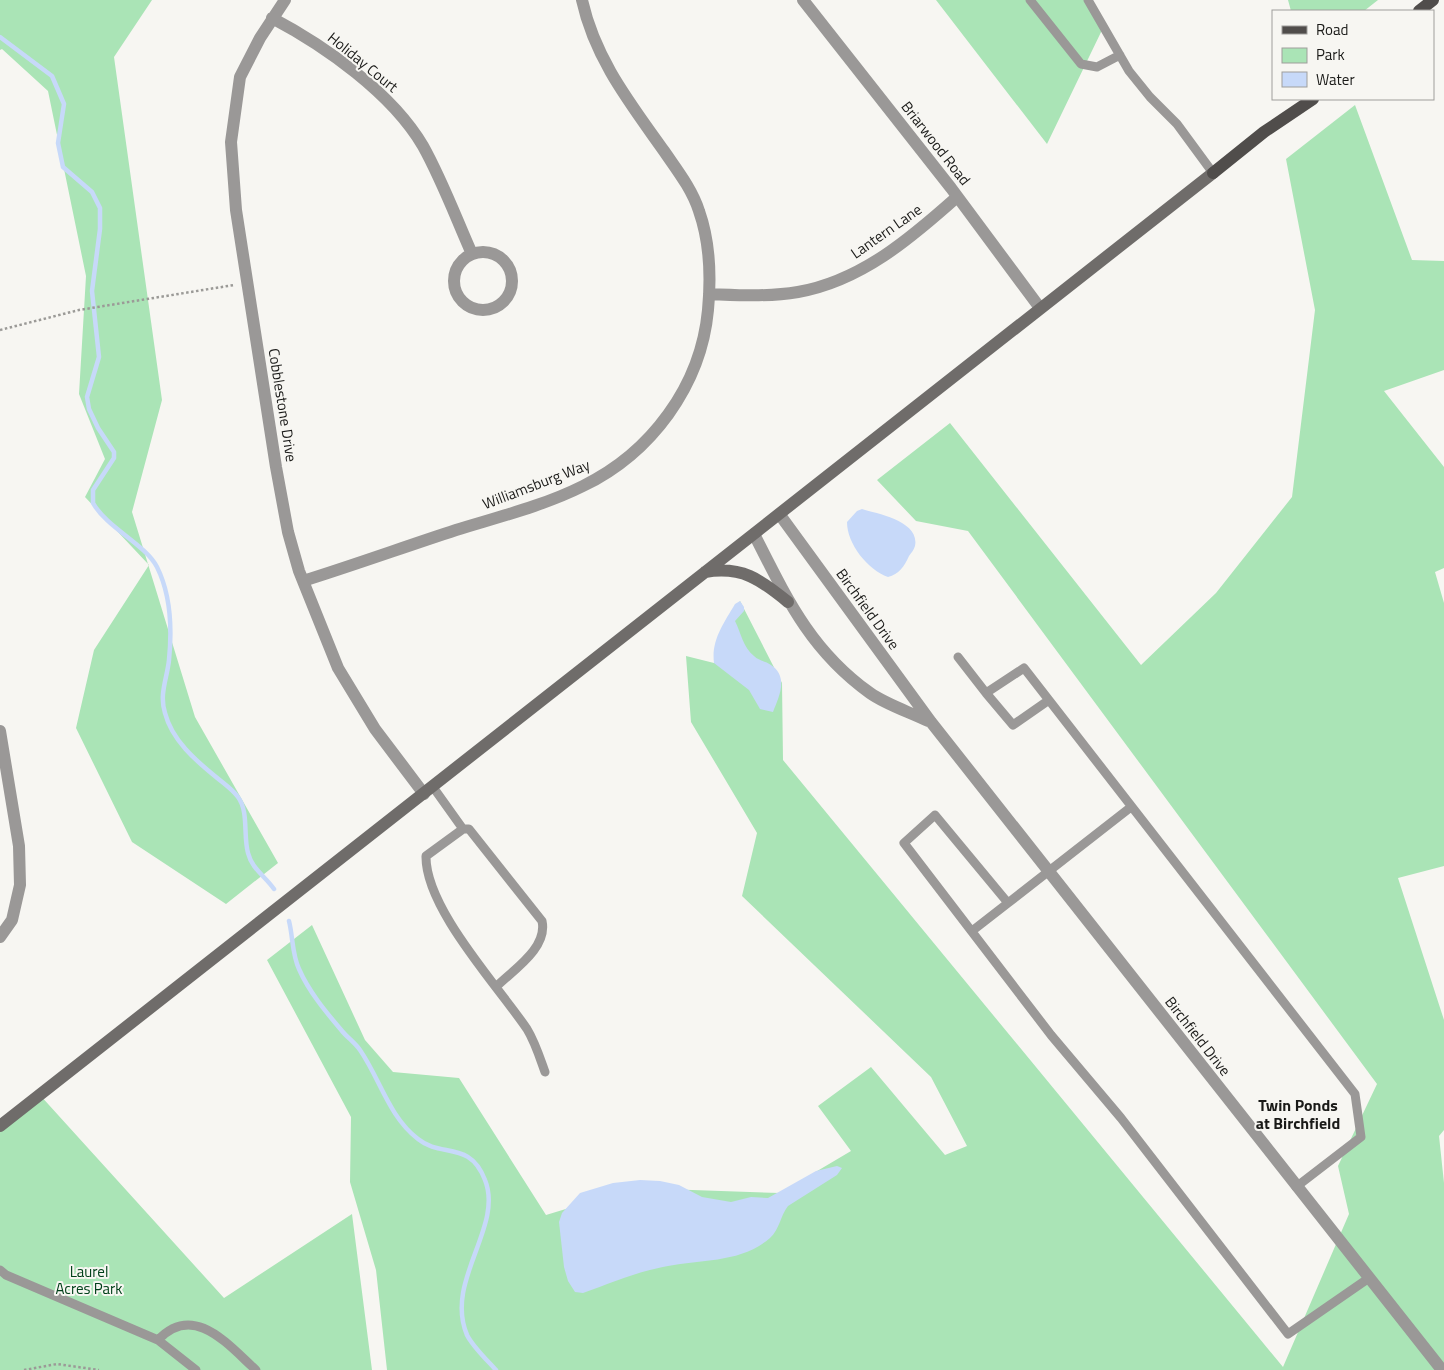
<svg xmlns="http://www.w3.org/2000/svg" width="1444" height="1370" font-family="'Titillium Web',sans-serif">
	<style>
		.green { fill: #aae4b6 }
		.water { fill: #c7d9f9 }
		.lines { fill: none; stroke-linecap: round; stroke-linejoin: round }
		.stream { stroke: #c7d9f9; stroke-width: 4.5 }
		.path { stroke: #9b9a97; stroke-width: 2.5; stroke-dasharray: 2.5 2.5; stroke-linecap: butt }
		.service { stroke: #9a9897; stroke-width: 9 }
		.minor { stroke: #9a9897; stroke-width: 12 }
		.secondary { stroke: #6f6c6a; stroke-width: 12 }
		.primary { stroke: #504d4b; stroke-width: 12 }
		.labels { text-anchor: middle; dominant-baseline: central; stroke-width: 4; stroke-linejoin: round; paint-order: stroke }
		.street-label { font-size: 15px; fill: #1a1a18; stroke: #f7f6f2 }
		.park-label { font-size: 15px; fill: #004019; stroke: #f7f6f2 }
		.neighbourhood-label { font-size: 16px; font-weight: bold; fill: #1a1a18; stroke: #f7f6f2 }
	</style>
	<rect width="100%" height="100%" fill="#f7f6f2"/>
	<path class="green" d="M0,0H152L114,57L162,400L132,512L195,717L278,863L226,904L132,842L76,728L94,650L149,565L85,497L105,459L79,394L86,276L48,91L2,49L0,50Z
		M936,0H1084L1103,28L1047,144Z
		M1288,0H1378L1364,11H1291Z
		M1355,105L1412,260L1444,261V370L1384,391L1444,467V568L1435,572L1444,603V866L1398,878L1444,1020V1130L1439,1136L1444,1183V1370H387L376,1270L350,1182L351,1117L267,960L312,925L365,1040L393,1072L459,1078L546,1215L635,1188L780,1193L851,1151L818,1106L871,1067L945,1155L967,1146L931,1077L742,896L757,833L691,722L686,656L714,663L740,601L782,683L783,760L1283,1367L1349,1214L1338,1166L1377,1084L968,531L916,521L877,480L950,423L1141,665L1216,593L1292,497L1315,310L1286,159Z
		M39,1094L224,1298L352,1214L372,1370H0V1125Z"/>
	<path class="water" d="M862,509C878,514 920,521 915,546C914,550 911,553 909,556C904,567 899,574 888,577C868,570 847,544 847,522L857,511Z
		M740,601L744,607V611L735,621C741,633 743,647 754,656C759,661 766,661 771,665C789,677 779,697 773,712L760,709L749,690L714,663C711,640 724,623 735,604Z
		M837,1166L842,1168L837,1175L788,1206C780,1216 780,1229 770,1238C741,1263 703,1259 668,1266C639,1271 611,1283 583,1293L575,1292L568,1281L564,1267L559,1222L562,1213L580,1193L613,1183L640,1180L660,1181L679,1185L702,1197L731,1202L751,1197L768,1198L816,1171Z"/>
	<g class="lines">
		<path class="stream" d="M0,37L52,76L64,104L58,143L63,167L92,192L100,208V229L92,291L99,357L87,397L89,409L98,428L114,452V458L93,490V503C107,528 145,544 157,567C171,595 172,630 169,660C167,679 159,694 165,713C172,740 195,760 216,777C223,783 232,789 238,797C249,812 243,835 248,853C252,869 265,876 274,889
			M289,921C293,937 292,954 299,969C309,992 326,1012 342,1031C348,1038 355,1043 360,1050C380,1079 389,1117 418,1139C441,1158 470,1140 485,1180C504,1227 444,1281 467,1335C473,1347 487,1360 496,1370"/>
		<path class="path" d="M0,330L79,310L234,285
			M24,1370L57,1364L99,1370"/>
		<path class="service" d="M1030,0L1081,64L1097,67L1120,55
			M1088,0L1129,71L1150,97L1177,124L1213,173
			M958,657L986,693L1024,668L1355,1094L1361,1137L1296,1187
			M986,693L1013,725L1049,700
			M433,787L463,829
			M1131,807L1008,903L935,815L904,843L1051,1035L1121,1118L1288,1334L1369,1278
			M972,931L1008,903
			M496,987C513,970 548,948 542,921L469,829H463L426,856C425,908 498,986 527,1029C535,1042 540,1058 545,1072
			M0,1270L6,1275L158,1340L196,1370
			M158,1340C194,1302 228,1345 256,1370"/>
		<path class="minor" d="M285,0L260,38L240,77L231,142L236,210L276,467L288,532L299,571L338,668L375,729L424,794
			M803,0L951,188L1040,308
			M272,18C325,46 392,93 423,146C442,180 456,218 472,254
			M454 281a29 29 0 1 1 58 0a29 29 0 1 1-58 0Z
			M709,294C738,295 769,297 798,292C861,281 911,238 957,197
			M780,515L931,722L1442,1370
			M754,534C786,597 810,650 870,693C887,705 910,712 928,721
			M303,581C354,565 404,547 456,530C498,517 543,506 583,486C651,453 701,386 708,310C711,278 710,242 699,211C692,189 677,170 664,151C630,103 595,59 582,0
			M0,731L19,846L20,885L12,920L0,937"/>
		<path class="secondary" d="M705,572C742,566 760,579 788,602
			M0,1126L1213,173"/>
		<path class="primary" d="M1419,11L1433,0
			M1213,173L1264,132L1313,99"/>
	</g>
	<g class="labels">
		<g class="street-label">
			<text transform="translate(363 62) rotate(39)">Holiday Court</text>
			<text transform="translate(936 143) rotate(52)">Briarwood Road</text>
			<text transform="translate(886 231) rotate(-35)">Lantern Lane</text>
			<text transform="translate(283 405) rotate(81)">Cobblestone Drive</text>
			<text transform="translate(536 484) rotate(-21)">Williamsburg Way</text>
			<text transform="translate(868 609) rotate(54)">Birchfield Drive</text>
			<text transform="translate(1198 1036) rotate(52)">Birchfield Drive</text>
		</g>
		<g class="park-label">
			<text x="89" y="1271">Laurel<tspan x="89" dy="17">Acres Park</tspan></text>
		</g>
		<g class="neighbourhood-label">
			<text x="1298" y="1105">Twin Ponds<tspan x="1298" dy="18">at Birchfield</tspan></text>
		</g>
	</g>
	<rect x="1272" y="10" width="162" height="90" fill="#f7f6f2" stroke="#9f9e9b"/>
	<rect x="1282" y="26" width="25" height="8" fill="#504d4b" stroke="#9f9e9b"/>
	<text x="1316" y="35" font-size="15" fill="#1a1a18">Road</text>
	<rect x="1282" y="48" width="25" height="15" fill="#aae4b6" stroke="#9f9e9b"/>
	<text x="1316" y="60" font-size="15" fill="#1a1a18">Park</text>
	<rect x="1282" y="72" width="25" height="15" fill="#c7d9f9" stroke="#9f9e9b"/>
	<text x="1316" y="85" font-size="15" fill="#1a1a18">Water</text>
</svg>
